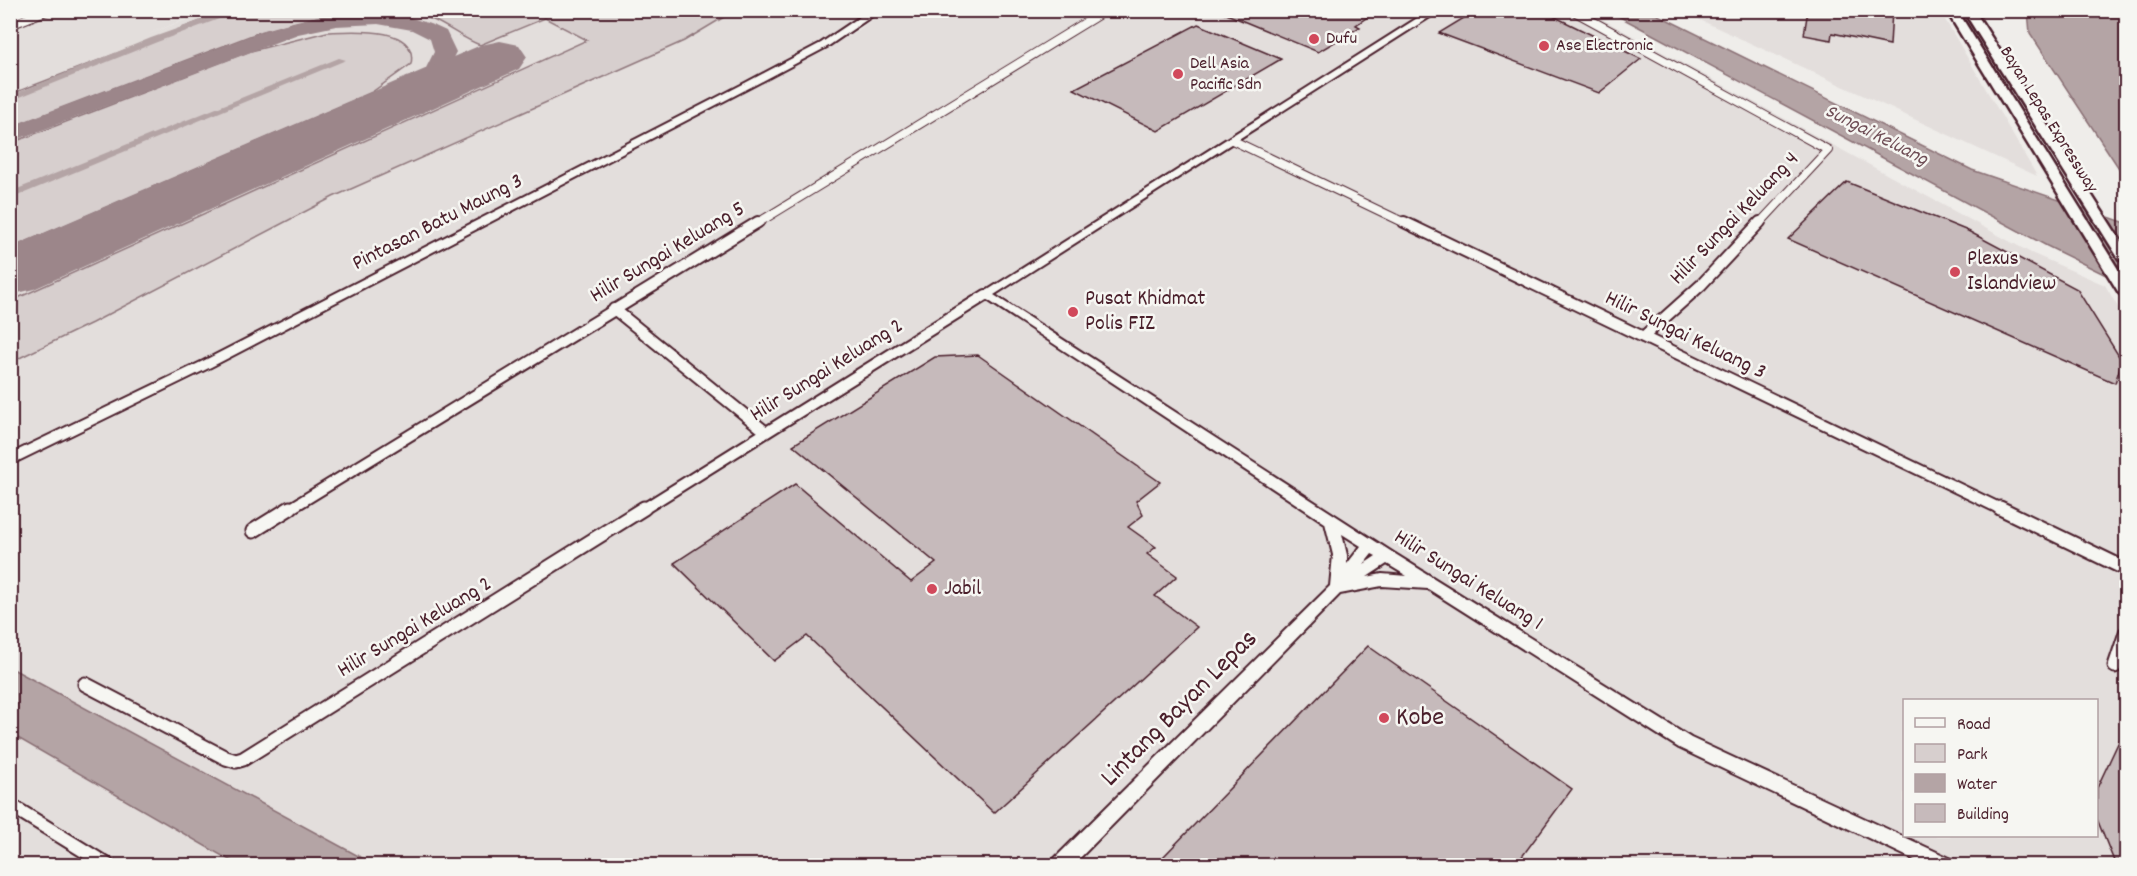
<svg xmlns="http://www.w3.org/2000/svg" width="2137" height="876" font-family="Dekko,sans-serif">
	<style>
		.built { fill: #e3dedc; fill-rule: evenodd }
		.green { fill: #d7cfce; stroke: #90777c; stroke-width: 1.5 }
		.water { fill: #b4a4a5; stroke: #8a6f74; stroke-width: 1.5 }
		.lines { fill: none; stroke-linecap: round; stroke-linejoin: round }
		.canal { fill: #b4a4a5; fill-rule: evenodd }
		.taxiway { fill: #9c868a; fill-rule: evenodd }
		.runway { fill: #9c868a; fill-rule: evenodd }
		.building { fill: #c6babb; stroke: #4a1f2b; stroke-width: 1.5 }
		.minor-far2-casing { stroke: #4a1f2b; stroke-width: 10 }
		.minor-far1-casing { stroke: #4a1f2b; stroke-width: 14 }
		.minor-casing { stroke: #4a1f2b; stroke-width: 17 }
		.tertiary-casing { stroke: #4a1f2b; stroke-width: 4 }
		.trunk-casing { stroke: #4a1f2b; stroke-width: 5 }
		.minor-far2 { stroke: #f6f6f2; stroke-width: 8 }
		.minor-far1 { stroke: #f6f6f2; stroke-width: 10 }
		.minor { stroke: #f6f6f2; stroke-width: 13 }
		.tertiary { fill: #f6f6f2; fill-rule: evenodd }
		.trunk { fill: #f6f6f2; fill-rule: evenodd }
		.poi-dot { fill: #d1495b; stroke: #f6f6f2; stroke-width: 2 }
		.labels { text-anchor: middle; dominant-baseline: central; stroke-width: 5; stroke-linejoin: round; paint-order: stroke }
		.far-poi-label { font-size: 18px; fill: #4a1f2b; stroke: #f6f6f2; text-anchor: start }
		.far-street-label { font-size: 18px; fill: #4a1f2b; stroke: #f6f6f2 }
		.far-water-label { font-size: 20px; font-style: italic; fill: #6f4e56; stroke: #f6f6f2 }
		.street-label { font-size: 22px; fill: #4a1f2b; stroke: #f6f6f2 }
		.poi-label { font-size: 22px; fill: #4a1f2b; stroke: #f6f6f2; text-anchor: start }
		.near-street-label { font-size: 27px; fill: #4a1f2b; stroke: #f6f6f2 }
		.near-poi-label { font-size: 27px; fill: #4a1f2b; stroke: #f6f6f2; text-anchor: start }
	</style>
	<rect width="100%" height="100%" fill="#efedea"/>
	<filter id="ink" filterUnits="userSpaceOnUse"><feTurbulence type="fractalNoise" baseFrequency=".0167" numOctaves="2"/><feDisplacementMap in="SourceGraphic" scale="12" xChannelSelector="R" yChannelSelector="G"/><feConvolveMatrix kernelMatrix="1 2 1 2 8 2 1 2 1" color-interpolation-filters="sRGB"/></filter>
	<g filter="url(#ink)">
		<path class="built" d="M212,10L870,11L786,62L202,363L11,455V23L42,11H207L146,35Z
			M884,11H1587L2031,253L2105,285L2126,321V865L11,866V467L195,378L854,33ZM1904,700H2096V836H1904Z
			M1681,11H1940L2037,176Z"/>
		<path class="green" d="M229,10H734V11L684,41L333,197L92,323L11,362V301L587,40L545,18L480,45C463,39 448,26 431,19C378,0 312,16 260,32L11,127V94Z
			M327,32C352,31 419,25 411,64L372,92L11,248V143L251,51Z"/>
		<path class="water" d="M1609,11H1650L1972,170L2126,223V282L2106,275L2047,246Z
			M2028,11H2126V179L2030,33Z
			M11,668L375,865H238L11,734Z"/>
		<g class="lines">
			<path class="canal" d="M230,10H243L157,42L10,101V96L151,38Z
				M339,58L346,60L10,199V192Z"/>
			<path class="taxiway" d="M357,11C389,11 417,17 446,31L456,52L442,79L388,115H372L368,110L372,105L425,70L434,52L430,39L412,30L378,24L336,26L298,34L10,142V127L266,30L314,17Z"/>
			<path class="runway" d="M500,41L519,45L527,57L519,69L34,289L10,295V248L481,45Z"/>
		</g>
		<path class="building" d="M1378,10L1356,25L1360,27L1318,52L1219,11Z
			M1477,10H1541L1641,59L1599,93L1439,33Z
			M1808,10H1892L1890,45L1832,33L1831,40L1804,35Z
			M1198,24L1281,59L1158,131L1074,89Z
			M1847,182L1968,231L2077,289L2122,361L2115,383L1788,239Z
			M978,355L1160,482L1136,501L1143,515L1128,527L1156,547L1147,554L1177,576L1155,596L1197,627L994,813L807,636L774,661L674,563L795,484L911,582L936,563L793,445L935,357Z
			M1368,646L1572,789L1515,866H1172L1163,857Z
			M2127,724V866H2116L2097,819V788Z"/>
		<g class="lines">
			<g class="minor-far2-casing">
				<path id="minor-far2" d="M1572,10L1828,150L1759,224
					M10,25L48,10
					M1232,140L1407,224
					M756,224L1106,10"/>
			</g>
			<g class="minor-far1-casing">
				<path id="minor-far1" d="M1404,222L2003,510
					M614,309L766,432
					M1643,337L1701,285L1760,222
					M288,510L758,222
					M642,510L986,295"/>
			</g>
			<g class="minor-casing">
				<path id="minor" d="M2000,508L2126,569
					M253,531L290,508
					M2115,666L2126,633
					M85,684L226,758L236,761L243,759L644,508
					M10,805L109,866"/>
			</g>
			<g class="tertiary-casing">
				<path id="tertiary" d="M870,10H881L827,47L751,87L211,367L10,465V454L203,361L745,83L821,43Z
					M1430,10H1441L994,295L1392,552L1691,738L1954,860L1957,866H1927L1679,748L1428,589L1382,586L1340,594L1072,866H1050L1053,860L1330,586L1333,555L1325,523L980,295ZM1342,534L1361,546L1347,564V555ZM1372,554L1376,556L1364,564ZM1387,564L1407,576L1382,574L1367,577Z"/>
			</g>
			<g class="trunk-casing">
				<path id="trunk" d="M19,10H34L10,21V14Z
					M1946,10H1957L2126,282V297L2119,293Z
					M1963,10H1974L2126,249V263L2119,259Z"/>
			</g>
			<use href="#minor-far2" class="minor-far2"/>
			<use href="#minor-far1" class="minor-far1"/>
			<use href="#minor" class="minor"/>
			<use href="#tertiary" class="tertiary"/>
			<use href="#trunk" class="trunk"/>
		</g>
	</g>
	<g class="poi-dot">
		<circle cx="1314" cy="39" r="6"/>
		<circle cx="1544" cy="46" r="6"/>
		<circle cx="1178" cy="74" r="6"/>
		<circle cx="1955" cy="272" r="6"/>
		<circle cx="1073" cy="312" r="6"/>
		<circle cx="932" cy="589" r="6"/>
		<circle cx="1384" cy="718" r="6"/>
	</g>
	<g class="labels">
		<g class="far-poi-label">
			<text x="1326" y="39">Dufu</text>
			<text x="1556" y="46">Ase Electronic</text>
			<text x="1190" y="64">Dell Asia<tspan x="1190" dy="21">Pacific Sdn</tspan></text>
		</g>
		<g class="far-street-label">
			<text transform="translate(2048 120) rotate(58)">Bayan Lepas Expressway</text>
		</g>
		<g class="far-water-label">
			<text transform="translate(1876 136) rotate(27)">Sungai Keluang</text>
		</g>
		<g class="street-label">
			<text transform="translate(1735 219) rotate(-46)">Hilir Sungai Keluang 4</text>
			<text transform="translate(438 223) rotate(-27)">Pintasan Batu Maung 3</text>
			<text transform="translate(668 253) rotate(-31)">Hilir Sungai Keluang 5</text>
			<text transform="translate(1685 336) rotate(26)">Hilir Sungai Keluang 3</text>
			<text transform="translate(827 371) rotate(-32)">Hilir Sungai Keluang 2</text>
			<text transform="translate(1468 581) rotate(32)">Hilir Sungai Keluang 1</text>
			<text transform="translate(415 628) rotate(-31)">Hilir Sungai Keluang 2</text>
		</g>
		<g class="poi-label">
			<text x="1967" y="259">Plexus<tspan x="1967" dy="25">Islandview</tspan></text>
			<text x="1085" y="299">Pusat Khidmat<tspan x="1085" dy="25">Polis FIZ</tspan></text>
			<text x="944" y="589">Jabil</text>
		</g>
		<g class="near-street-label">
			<text transform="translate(1180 709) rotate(-45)">Lintang Bayan Lepas</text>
		</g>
		<g class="near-poi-label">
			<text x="1396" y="718">Kobe</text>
		</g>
	</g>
	<rect width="2137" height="876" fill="none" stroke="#f6f6f2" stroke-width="36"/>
	<rect x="18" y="18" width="2101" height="840" fill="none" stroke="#4a1f2b" stroke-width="2" filter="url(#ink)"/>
	<rect x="1903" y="699" width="195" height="138" fill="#f6f6f2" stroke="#b1a0a2" stroke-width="1.5"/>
	<rect x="1915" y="718" width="30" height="9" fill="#f6f6f2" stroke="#b1a0a2" stroke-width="1.5"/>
	<text x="1957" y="729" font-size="18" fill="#4a1f2b">Road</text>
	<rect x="1915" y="744" width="30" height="18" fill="#d7cfce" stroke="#b1a0a2" stroke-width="1.5"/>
	<text x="1957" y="759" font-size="18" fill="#4a1f2b">Park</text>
	<rect x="1915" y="774" width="30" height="18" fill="#b4a4a5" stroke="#b1a0a2" stroke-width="1.5"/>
	<text x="1957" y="789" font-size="18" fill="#4a1f2b">Water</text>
	<rect x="1915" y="804" width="30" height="18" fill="#c6babb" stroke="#b1a0a2" stroke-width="1.5"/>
	<text x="1957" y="819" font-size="18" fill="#4a1f2b">Building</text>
</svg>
